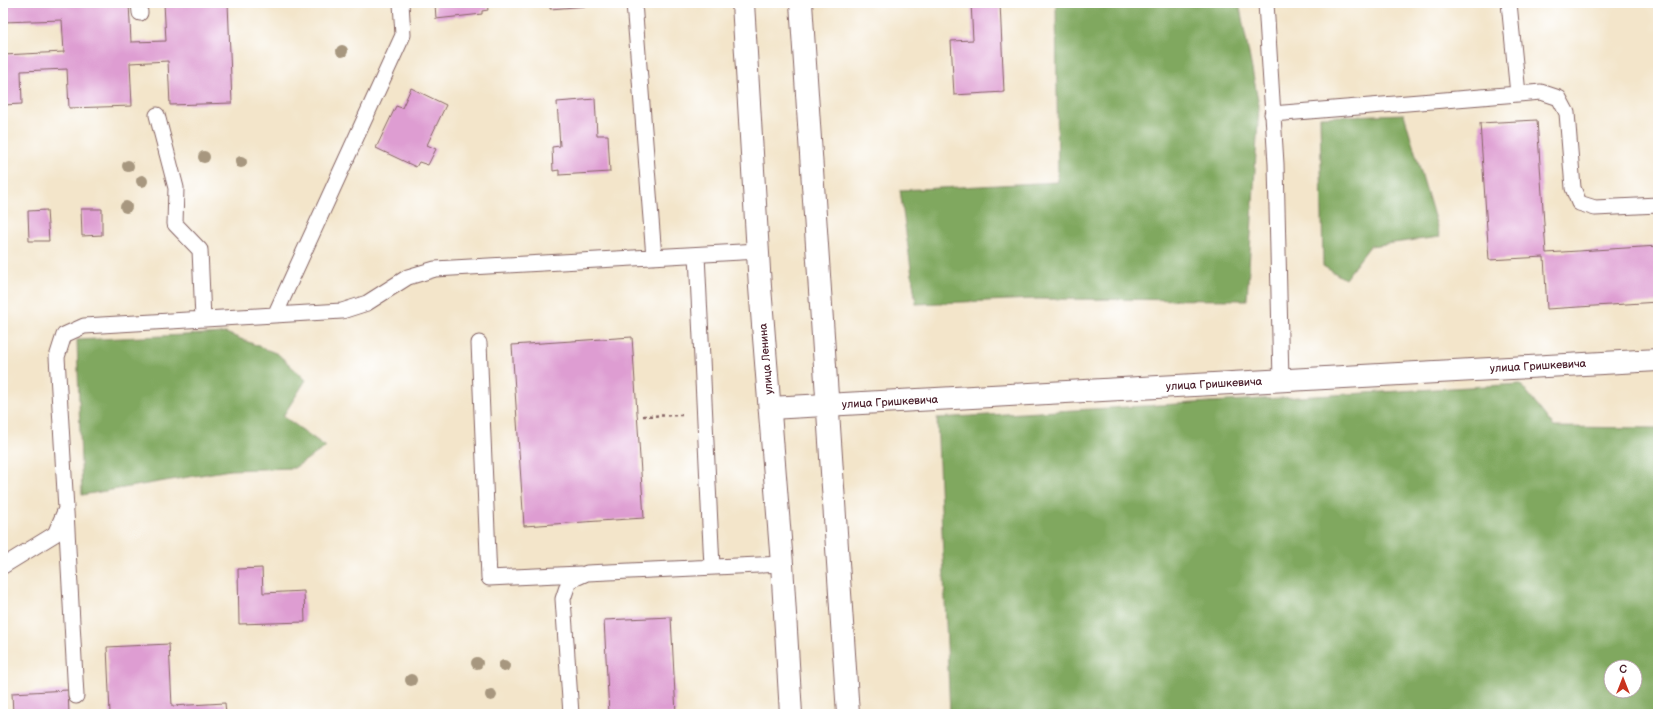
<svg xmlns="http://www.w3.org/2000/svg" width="1661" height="717" font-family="'Balsamiq Sans',sans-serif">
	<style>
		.forest { fill: #80a85f; stroke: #656445; fill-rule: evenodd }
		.building { fill: #de9dd2 }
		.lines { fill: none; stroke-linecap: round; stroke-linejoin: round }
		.service-casing { stroke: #856463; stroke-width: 17 }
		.minor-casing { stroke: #856463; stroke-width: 24 }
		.tertiary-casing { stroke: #856463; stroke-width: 24 }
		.path { stroke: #856463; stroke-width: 2.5; stroke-dasharray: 3 3; stroke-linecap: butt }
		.service { stroke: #fff; stroke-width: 15 }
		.minor { stroke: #fff; stroke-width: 22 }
		.tertiary { stroke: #fff; stroke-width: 22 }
		.tree { fill: #a7977f }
		.labels { text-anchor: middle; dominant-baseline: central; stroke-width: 3.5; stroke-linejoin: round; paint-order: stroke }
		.street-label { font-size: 11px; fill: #4a1f2b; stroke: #fff }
	</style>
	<rect width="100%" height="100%" fill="#fff"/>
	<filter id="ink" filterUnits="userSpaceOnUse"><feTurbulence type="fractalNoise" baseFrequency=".025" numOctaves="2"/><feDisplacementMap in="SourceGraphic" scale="8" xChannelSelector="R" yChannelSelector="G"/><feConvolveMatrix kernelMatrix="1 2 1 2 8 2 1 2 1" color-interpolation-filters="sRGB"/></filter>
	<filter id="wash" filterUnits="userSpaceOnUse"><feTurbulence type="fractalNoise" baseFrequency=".012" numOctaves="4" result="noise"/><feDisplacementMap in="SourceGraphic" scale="16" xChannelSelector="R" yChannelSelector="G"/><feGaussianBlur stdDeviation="0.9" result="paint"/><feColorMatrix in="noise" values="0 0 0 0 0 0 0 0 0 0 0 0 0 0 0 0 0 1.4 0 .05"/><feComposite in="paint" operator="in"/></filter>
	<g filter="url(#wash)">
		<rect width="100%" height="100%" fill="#f3e5ca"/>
		<path class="forest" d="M1056,3H1239L1259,105L1247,300L1034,299L916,304L900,190L1058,182Z
			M1404,114L1440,237L1370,246L1345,279L1323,266L1320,117Z
			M226,333L278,354L306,380L283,416L326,447L294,468L230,470L82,495L77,340Z
			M1520,384L1554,427L1658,428V714H950L937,418ZM1611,667H1635V691H1611Z"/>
		<g id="blocks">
			<path class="building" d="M3,3H129L131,42L166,41L164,3H228L232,103L170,105L168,61L130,63L132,106L69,108L67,69L21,71L22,104L3,105V55L64,52L62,20L3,22Z
				M435,3H487L488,10L482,11V14L436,19Z
				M543,3H600V5L550,9V5H543Z
				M971,3H1000L1004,92L954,95L951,41L973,40Z
				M411,88L446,105L427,145L436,149L428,165L419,162L416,167L376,148L396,106L402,108Z
				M595,99L597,135H608L610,172L559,175V170L553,171L552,147L560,146L557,102Z
				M1537,120L1546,253L1658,246V302L1547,309L1544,257L1489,260L1480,123Z
				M81,209H102V235L82,236Z
				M47,210L49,241H29L28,211Z
				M632,337L644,518L524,526L512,345Z
				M262,568L263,593L304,591L305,622L239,624L238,569Z
				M671,617L676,714H609L604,620Z
				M169,644L172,706L225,703L226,714H110L107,647Z
				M68,690L69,714H13L12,693Z"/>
		</g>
	</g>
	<g filter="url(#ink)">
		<use href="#blocks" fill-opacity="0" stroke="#856463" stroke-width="1"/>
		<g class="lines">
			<g class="service-casing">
				<path id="service" d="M139,3L140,13
					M634,3L654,257
					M1266,3L1276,164L1281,381
					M1509,3L1518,94L1541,92L1559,98L1567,113L1573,188L1579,203L1595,208L1658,205
					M1272,114L1518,94
					M157,115L176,188L175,224L200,250L203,319
					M697,255L712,567
					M275,315L403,35L401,3
					M479,343L489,578L580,574
					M66,512L76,696
					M3,566L55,534L66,509L57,357L64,335L84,326L342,311L367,303L408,277L435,269L759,251
					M571,714L563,599L569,581L587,573L782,564"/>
			</g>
			<g class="minor-casing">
				<path id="minor" d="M770,408L1658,360"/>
			</g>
			<g class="tertiary-casing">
				<path id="tertiary" d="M743,3L760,287L782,564L791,714
					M801,3L848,714"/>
			</g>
			<path class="path" d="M643,416L682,415"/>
			<use href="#service" class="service"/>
			<use href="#minor" class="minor"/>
			<use href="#tertiary" class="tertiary"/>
		</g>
		<g class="tree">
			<circle cx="342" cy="51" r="6"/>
			<circle cx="204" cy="157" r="6"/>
			<circle cx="241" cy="162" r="6"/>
			<circle cx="128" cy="166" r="6"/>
			<circle cx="142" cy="181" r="6"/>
			<circle cx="126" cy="207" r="6"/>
			<circle cx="477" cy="663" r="6"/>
			<circle cx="504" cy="666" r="6"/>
			<circle cx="411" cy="680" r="6"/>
			<circle cx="491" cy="695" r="6"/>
		</g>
	</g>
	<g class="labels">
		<g class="street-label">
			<text transform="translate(766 359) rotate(-95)">улица Ленина</text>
			<text transform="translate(1538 366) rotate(-3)">улица Гришкевича</text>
			<text transform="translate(1214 384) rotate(-3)">улица Гришкевича</text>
			<text transform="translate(890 402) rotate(-3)">улица Гришкевича</text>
		</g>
	</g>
	<rect width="1661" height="717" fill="none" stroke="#fff" stroke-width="16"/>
	<g transform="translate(1623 679)"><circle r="19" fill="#ffffff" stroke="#b7a5aa"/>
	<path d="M0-3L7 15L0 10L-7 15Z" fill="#c8321e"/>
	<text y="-6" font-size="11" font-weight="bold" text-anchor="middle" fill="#4a1f2b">С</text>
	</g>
</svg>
